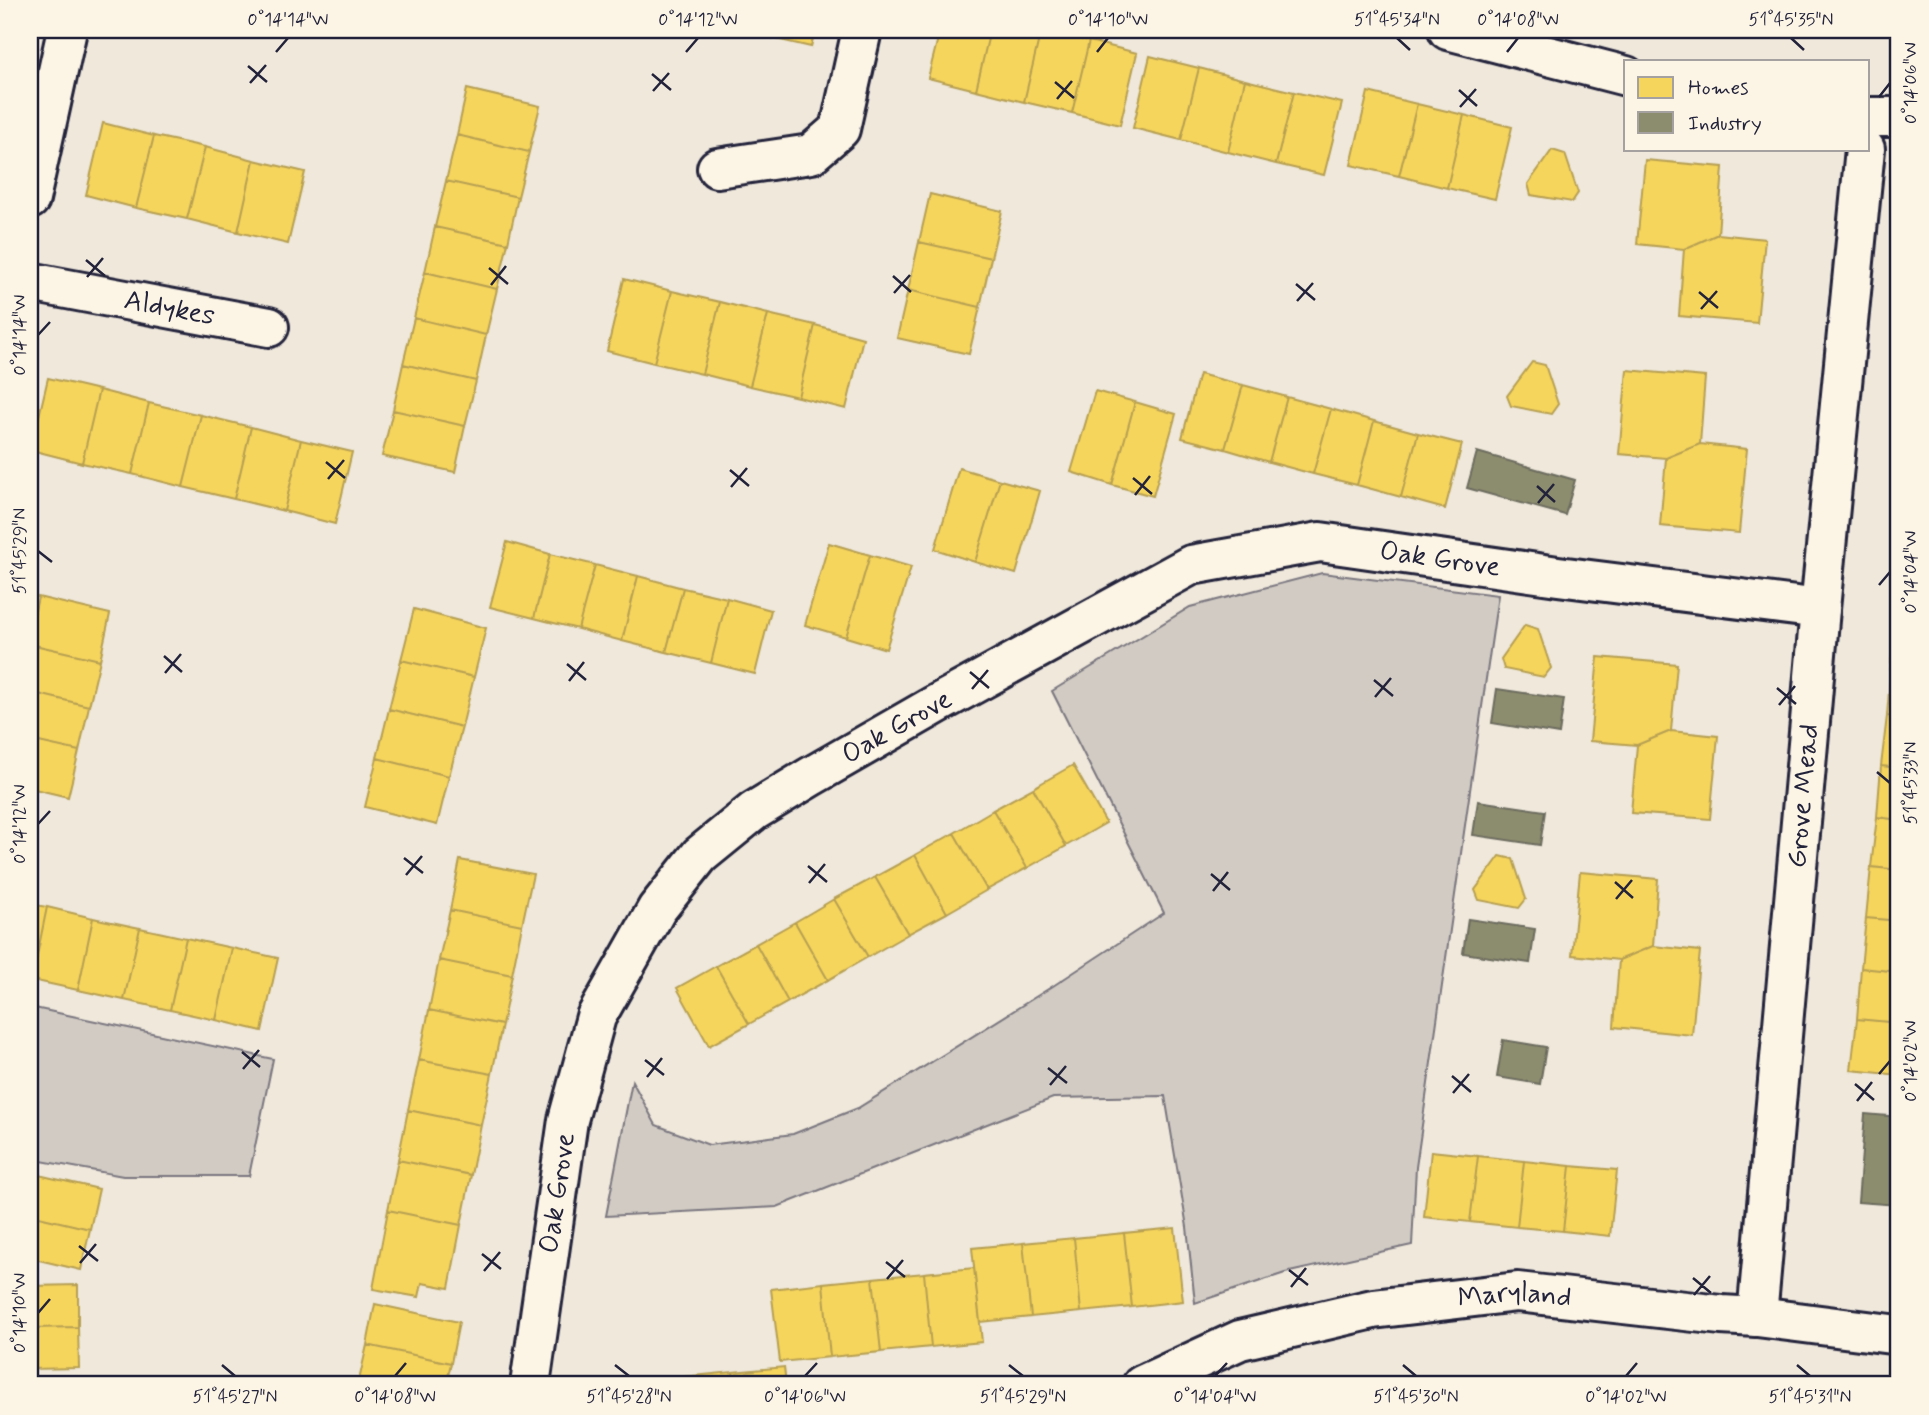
<svg xmlns="http://www.w3.org/2000/svg" width="1929" height="1415" font-family="Mynerve,sans-serif">
	<style>
		.green { fill: #d1cbc3; stroke: #7a767f; stroke-width: 2 }
		.homes { fill: #f6d55c; stroke: #b69f52; stroke-width: 2 }
		.industry { fill: #8c8c6e; stroke: #6c6c5f; stroke-width: 2 }
		.lines { fill: none; stroke-linecap: round; stroke-linejoin: round }
		.minor-casing { stroke: #22223b; stroke-width: 44 }
		.minor { stroke: #fcf5e5; stroke-width: 38 }
		.ticks { fill: none; stroke: #22223b; stroke-width: 2.5 }
		.labels { text-anchor: middle; dominant-baseline: central; stroke-width: 7; stroke-linejoin: round; paint-order: stroke }
		.street-label { font-size: 28px; fill: #22223b; stroke: #fcf5e5 }
		.neatline { fill: none; stroke: #22223b; stroke-width: 2.5 }
		.ticks-label { font-size: 18px; text-anchor: middle; fill: #22223b }
	</style>
	<rect width="100%" height="100%" fill="#efe8db"/>
	<filter id="ink" filterUnits="userSpaceOnUse"><feTurbulence type="fractalNoise" baseFrequency=".0143" numOctaves="2"/><feDisplacementMap in="SourceGraphic" scale="14" xChannelSelector="R" yChannelSelector="G"/><feConvolveMatrix kernelMatrix="1 2 1 2 8 2 1 2 1" color-interpolation-filters="sRGB"/></filter>
	<g filter="url(#ink)">
		<path class="green" d="M1322,573L1498,595L1416,1167L1412,1245L1285,1273L1195,1303L1187,1227L1165,1096L1053,1098L777,1207L606,1216L632,1081L656,1125L709,1145L793,1134L858,1108L1053,986L1164,913L1052,691L1190,607Z
			M30,1007L273,1059L249,1176H123L30,1159Z"/>
		<path class="homes" d="M765,30H815L811,47L763,36Z
			M940,30H990L976,90L928,78Z
			M990,30H1041L1024,102L976,90Z
			M1041,30L1089,41L1072,113L1024,102Z
			M1089,41L1137,53L1120,125L1072,113Z
			M1150,56L1199,68L1181,140L1133,128Z
			M1199,68L1245,80L1228,152L1181,140Z
			M1245,80L1294,92L1276,164L1228,152Z
			M467,89L540,106L529,152L457,135Z
			M1294,92L1342,103L1324,175L1276,164Z
			M1368,92L1417,104L1399,176L1351,165Z
			M1417,104L1464,115L1447,188L1399,176Z
			M1464,115L1512,127L1495,199L1447,188Z
			M103,123L154,136L136,208L86,195Z
			M457,135L529,152L518,197L446,181Z
			M154,136L205,147L187,219L136,208Z
			M205,147L254,160L238,232L187,219Z
			M1552,150L1565,154L1578,193L1572,202L1531,195L1528,184Z
			M254,160L305,172L288,244L238,232Z
			M1645,160L1723,167L1718,234L1684,249L1637,244Z
			M446,181L518,197L508,243L435,227Z
			M930,194L1002,211L991,258L919,242Z
			M435,227L508,243L497,289L425,272Z
			M1718,234L1765,239L1757,323L1679,316L1684,249Z
			M919,242L991,258L980,307L908,290Z
			M425,272L497,289L486,335L414,318Z
			M624,279L672,291L654,363L607,351Z
			M908,290L980,307L969,354L897,338Z
			M672,291L720,302L702,374L654,363Z
			M720,302L768,314L750,386L702,374Z
			M768,314L815,325L798,397L750,386Z
			M414,318L486,335L476,381L403,364Z
			M815,325L863,338L846,409L798,397Z
			M1532,362L1545,365L1558,404L1551,414L1511,406L1507,396Z
			M403,364L476,381L465,426L393,410Z
			M1627,370L1705,377L1700,444L1666,458L1619,454Z
			M1199,374L1243,385L1225,449L1182,438Z
			M48,378L99,390L82,463L31,450Z
			M1243,385L1287,397L1269,462L1225,449Z
			M99,390L149,403L132,474L82,463Z
			M1095,391L1135,402L1112,485L1071,472Z
			M1287,397L1331,409L1313,474L1269,462Z
			M1135,402L1176,414L1153,496L1112,485Z
			M149,403L201,415L183,487L132,474Z
			M1331,409L1374,421L1357,485L1313,474Z
			M393,410L465,426L455,472L382,456Z
			M201,415L251,427L234,499L183,487Z
			M1374,421L1418,433L1401,497L1357,485Z
			M251,427L301,440L284,511L234,499Z
			M1418,433L1462,444L1445,509L1401,497Z
			M301,440L352,452L335,524L284,511Z
			M1700,444L1747,449L1739,533L1660,526L1666,458Z
			M959,468L1000,480L975,562L935,549Z
			M1000,480L1040,491L1016,574L975,562Z
			M507,542L550,554L534,618L490,607Z
			M829,543L870,555L846,637L805,625Z
			M550,554L595,565L578,629L534,618Z
			M870,555L911,567L886,649L846,637Z
			M595,565L638,576L622,641L578,629Z
			M638,576L683,588L666,652L622,641Z
			M683,588L727,598L711,663L666,652Z
			M38,597L110,614L100,660L30,644V634Z
			M727,598L771,610L755,674L711,663Z
			M414,609L486,628L474,677L401,660Z
			M1896,614H1899V666L1891,665Z
			M1525,625L1538,629L1551,668L1544,677L1504,669L1501,659Z
			M30,644L100,660L89,706L30,692Z
			M1598,657L1677,664L1671,731L1637,745L1590,741Z
			M401,660L474,677L462,727L389,709Z
			M1891,665L1899,666V717L1887,716Z
			M30,692L89,706L79,751L30,740Z
			M389,709L462,727L449,776L377,758Z
			M1887,716L1899,717V768L1881,766Z
			M1671,731L1718,736L1710,819L1631,813L1637,745Z
			M30,740L79,751L68,797L30,788Z
			M377,758L449,776L437,825L365,807Z
			M1073,765L1106,823L1066,846L1033,788Z
			M1881,766L1899,768V820L1877,817Z
			M1033,788L1066,846L1027,868L993,810Z
			M993,810L1027,868L987,890L954,833Z
			M1877,817L1899,820V870L1871,867Z
			M954,833L987,890L947,913L915,855Z
			M915,855L947,913L908,934L875,877Z
			M1500,856L1513,859L1526,899L1519,908L1479,900L1475,890Z
			M460,860L533,874L522,925L450,910Z
			M1871,867L1899,870V921L1866,918Z
			M1580,872L1658,879L1653,946L1619,960L1572,955Z
			M875,877L908,934L868,957L834,899Z
			M834,899L868,957L828,980L795,922Z
			M30,904L47,907L32,980H30Z
			M47,907L93,918L78,990L32,980Z
			M450,910L522,925L512,975L439,960Z
			M93,918L140,928L124,1000L78,990Z
			M1866,918L1899,921V972L1861,968Z
			M795,922L828,980L788,1002L756,944Z
			M140,928L186,938L170,1010L124,1000Z
			M186,938L232,948L216,1020L170,1010Z
			M756,944L788,1002L749,1024L716,966Z
			M1653,946L1700,951L1692,1035L1614,1027L1619,960Z
			M232,948L278,958L262,1031L216,1020Z
			M439,960L512,975L502,1025L429,1010Z
			M716,966L749,1024L709,1046L677,988Z
			M1861,968L1899,972V1023L1857,1019Z
			M429,1010L502,1025L492,1074L419,1060Z
			M1857,1019L1899,1023V1075L1851,1070Z
			M419,1060L492,1074L481,1125L408,1110Z
			M408,1110L481,1125L471,1175L398,1160Z
			M1431,1151L1478,1156L1470,1222L1424,1217Z
			M1478,1156L1524,1161L1517,1227L1470,1222Z
			M398,1160L471,1175L461,1225L388,1210Z
			M1524,1161L1570,1166L1563,1231L1517,1227Z
			M1570,1166L1617,1170L1610,1236L1563,1231Z
			M30,1173L99,1189L90,1229L30,1215Z
			M388,1210L461,1225L449,1288L422,1283L419,1297L373,1289Z
			M30,1215L90,1229L81,1270L30,1258Z
			M1175,1228L1183,1301L1132,1307L1124,1233Z
			M1124,1233L1132,1307L1081,1312L1074,1238Z
			M1074,1238L1081,1312L1031,1317L1023,1243Z
			M1023,1243L1031,1317L980,1322L972,1248Z
			M974,1268L982,1342L931,1347L924,1273Z
			M924,1273L931,1347L881,1352L873,1278Z
			M873,1278L881,1352L830,1357L823,1283Z
			M823,1283L830,1357L780,1362L771,1289Z
			M78,1285V1327L30,1328V1286Z
			M375,1304L459,1322L451,1363L367,1345Z
			M78,1327L79,1368L30,1369V1328Z
			M367,1345L451,1363L446,1385H358Z
			M784,1367L786,1385H735L733,1372Z
			M733,1372L735,1385H684L683,1377Z
			M683,1377L684,1385H632L631,1383Z"/>
		<path class="industry" d="M1477,452L1575,480L1565,515L1467,488Z
			M1497,689L1564,699L1559,734L1492,723Z
			M1478,801L1545,811L1540,845L1473,835Z
			M1468,919L1535,929L1530,963L1463,953Z
			M1503,1040L1546,1047L1540,1084L1497,1077Z
			M1865,1114L1899,1117L1898,1205L1858,1202Z"/>
		<g class="lines">
			<g class="minor-casing">
				<g id="minor">
					<path d="M1448,30L1626,76"/>
					<path d="M1868,117H1899"/>
					<path d="M717,168L811,154L840,129L862,30"/>
					<path d="M30,199L67,30"/>
					<path id="s1" d="M30,282L269,327"/>
					<path id="s2" d="M1757,1317L1820,609L1865,149"/>
					<path id="s3" d="M530,1385L568,1120L596,1017L657,909L700,855L754,811L810,777L937,704L1191,565L1320,542L1558,576L1820,609"/>
					<path id="s4" d="M1142,1385L1240,1340L1373,1309L1517,1292L1721,1315L1757,1317L1899,1335"/>
				</g>
			</g>
			<use href="#minor" class="minor"/>
		</g>
	</g>
	<path class="ticks" d="M1397,38L1410,50M1791,38L1804,50M276,52L288,38M686,52L698,38M1097,52L1108,38M1507,52L1518,38M248,66L267,82M652,74L671,90M1055,82L1074,98M250,83L266,65M1459,90L1477,106M653,91L669,73M1879,97L1890,83M1057,99L1072,81M1460,107L1476,89M86,260L105,276M489,268L508,284M893,276L911,292M87,277L103,258M1296,284L1315,300M491,285L506,266M1699,292L1718,308M894,293L910,275M1297,301L1313,283M1701,309L1717,291M38,335L50,322M326,462L345,478M730,470L749,486M1133,478L1152,494M328,479L344,460M1537,486L1555,502M731,487L747,468M1135,495L1150,476M1538,503L1554,484M38,551L52,562M1879,585L1890,572M164,656L182,672M567,664L586,680M970,672L989,688M165,673L181,654M1374,680L1393,696M569,681L584,662M1777,688L1796,704M972,689L988,670M1375,697L1391,678M1779,705L1795,686M1877,772L1890,783M38,824L50,811M404,858L423,873M808,866L827,882M1211,874L1230,890M406,875L422,856M1615,882L1633,898M809,883L825,864M1213,891L1228,872M1616,899L1632,880M242,1052L260,1067M645,1060L664,1075M1048,1068L1067,1083M243,1069L259,1050M1879,1074L1890,1061M1452,1076L1471,1092M647,1077L662,1058M1855,1084L1874,1100M1050,1085L1066,1066M1453,1093L1469,1074M1857,1101L1872,1082M79,1246L98,1261M482,1254L501,1269M886,1262L905,1277M80,1263L96,1244M1289,1270L1308,1285M484,1271L500,1252M1693,1278L1711,1293M887,1279L903,1260M1291,1287L1306,1268M1694,1295L1710,1276M38,1313L50,1299M222,1365L235,1376M615,1365L629,1376M1009,1365L1023,1376M1403,1365L1416,1376M1797,1365L1810,1376M395,1376L406,1363M805,1376L817,1363M1215,1376L1227,1363M1626,1376L1637,1363"/>
	<g class="labels">
		<g class="street-label">
			<text stroke="none"><textPath href="#s1" startOffset="142">Aldykes</textPath></text>
			<text stroke="none"><textPath href="#s3" startOffset="1391">Oak Grove</textPath></text>
			<text stroke="none"><textPath href="#s3" startOffset="803">Oak Grove</textPath></text>
			<text stroke="none"><textPath href="#s2" startOffset="523">Grove Mead</textPath></text>
			<text stroke="none"><textPath href="#s3" startOffset="194">Oak Grove</textPath></text>
			<text stroke="none"><textPath href="#s4" startOffset="387">Maryland</textPath></text>
		</g>
	</g>
	<rect width="1929" height="1415" fill="none" stroke="#fcf5e5" stroke-width="77"/>
	<rect x="1624" y="60" width="245" height="91" fill="#fcf5e5" stroke="#a5a1a1" stroke-width="2"/>
	<rect x="1638" y="77" width="35" height="21" fill="#f6d55c" stroke="#a5a1a1" stroke-width="2"/>
	<text x="1688" y="94" font-size="21" fill="#22223b">Homes</text>
	<rect x="1638" y="112" width="35" height="21" fill="#8c8c6e" stroke="#a5a1a1" stroke-width="2"/>
	<text x="1688" y="130" font-size="21" fill="#22223b">Industry</text>
	<rect x="38" y="38" width="1852" height="1338" class="neatline"/>
	<g class="ticks-label">
		<text x="288" y="25">0°14'14"W</text>
		<text x="698" y="25">0°14'12"W</text>
		<text x="1108" y="25">0°14'10"W</text>
		<text x="1397" y="25">51°45'34"N</text>
		<text x="1518" y="25">0°14'08"W</text>
		<text x="1791" y="25">51°45'35"N</text>
		<text transform="translate(1910 83) rotate(-90)" y="6">0°14'06"W</text>
		<text transform="translate(19 335) rotate(-90)" y="6">0°14'14"W</text>
		<text transform="translate(19 551) rotate(-90)" y="6">51°45'29"N</text>
		<text transform="translate(1910 572) rotate(-90)" y="6">0°14'04"W</text>
		<text transform="translate(1910 783) rotate(-90)" y="6">51°45'33"N</text>
		<text transform="translate(19 824) rotate(-90)" y="6">0°14'12"W</text>
		<text transform="translate(1910 1061) rotate(-90)" y="6">0°14'02"W</text>
		<text transform="translate(19 1313) rotate(-90)" y="6">0°14'10"W</text>
		<text x="235" y="1402">51°45'27"N</text>
		<text x="395" y="1402">0°14'08"W</text>
		<text x="629" y="1402">51°45'28"N</text>
		<text x="805" y="1402">0°14'06"W</text>
		<text x="1023" y="1402">51°45'29"N</text>
		<text x="1215" y="1402">0°14'04"W</text>
		<text x="1416" y="1402">51°45'30"N</text>
		<text x="1626" y="1402">0°14'02"W</text>
		<text x="1810" y="1402">51°45'31"N</text>
	</g>
</svg>
